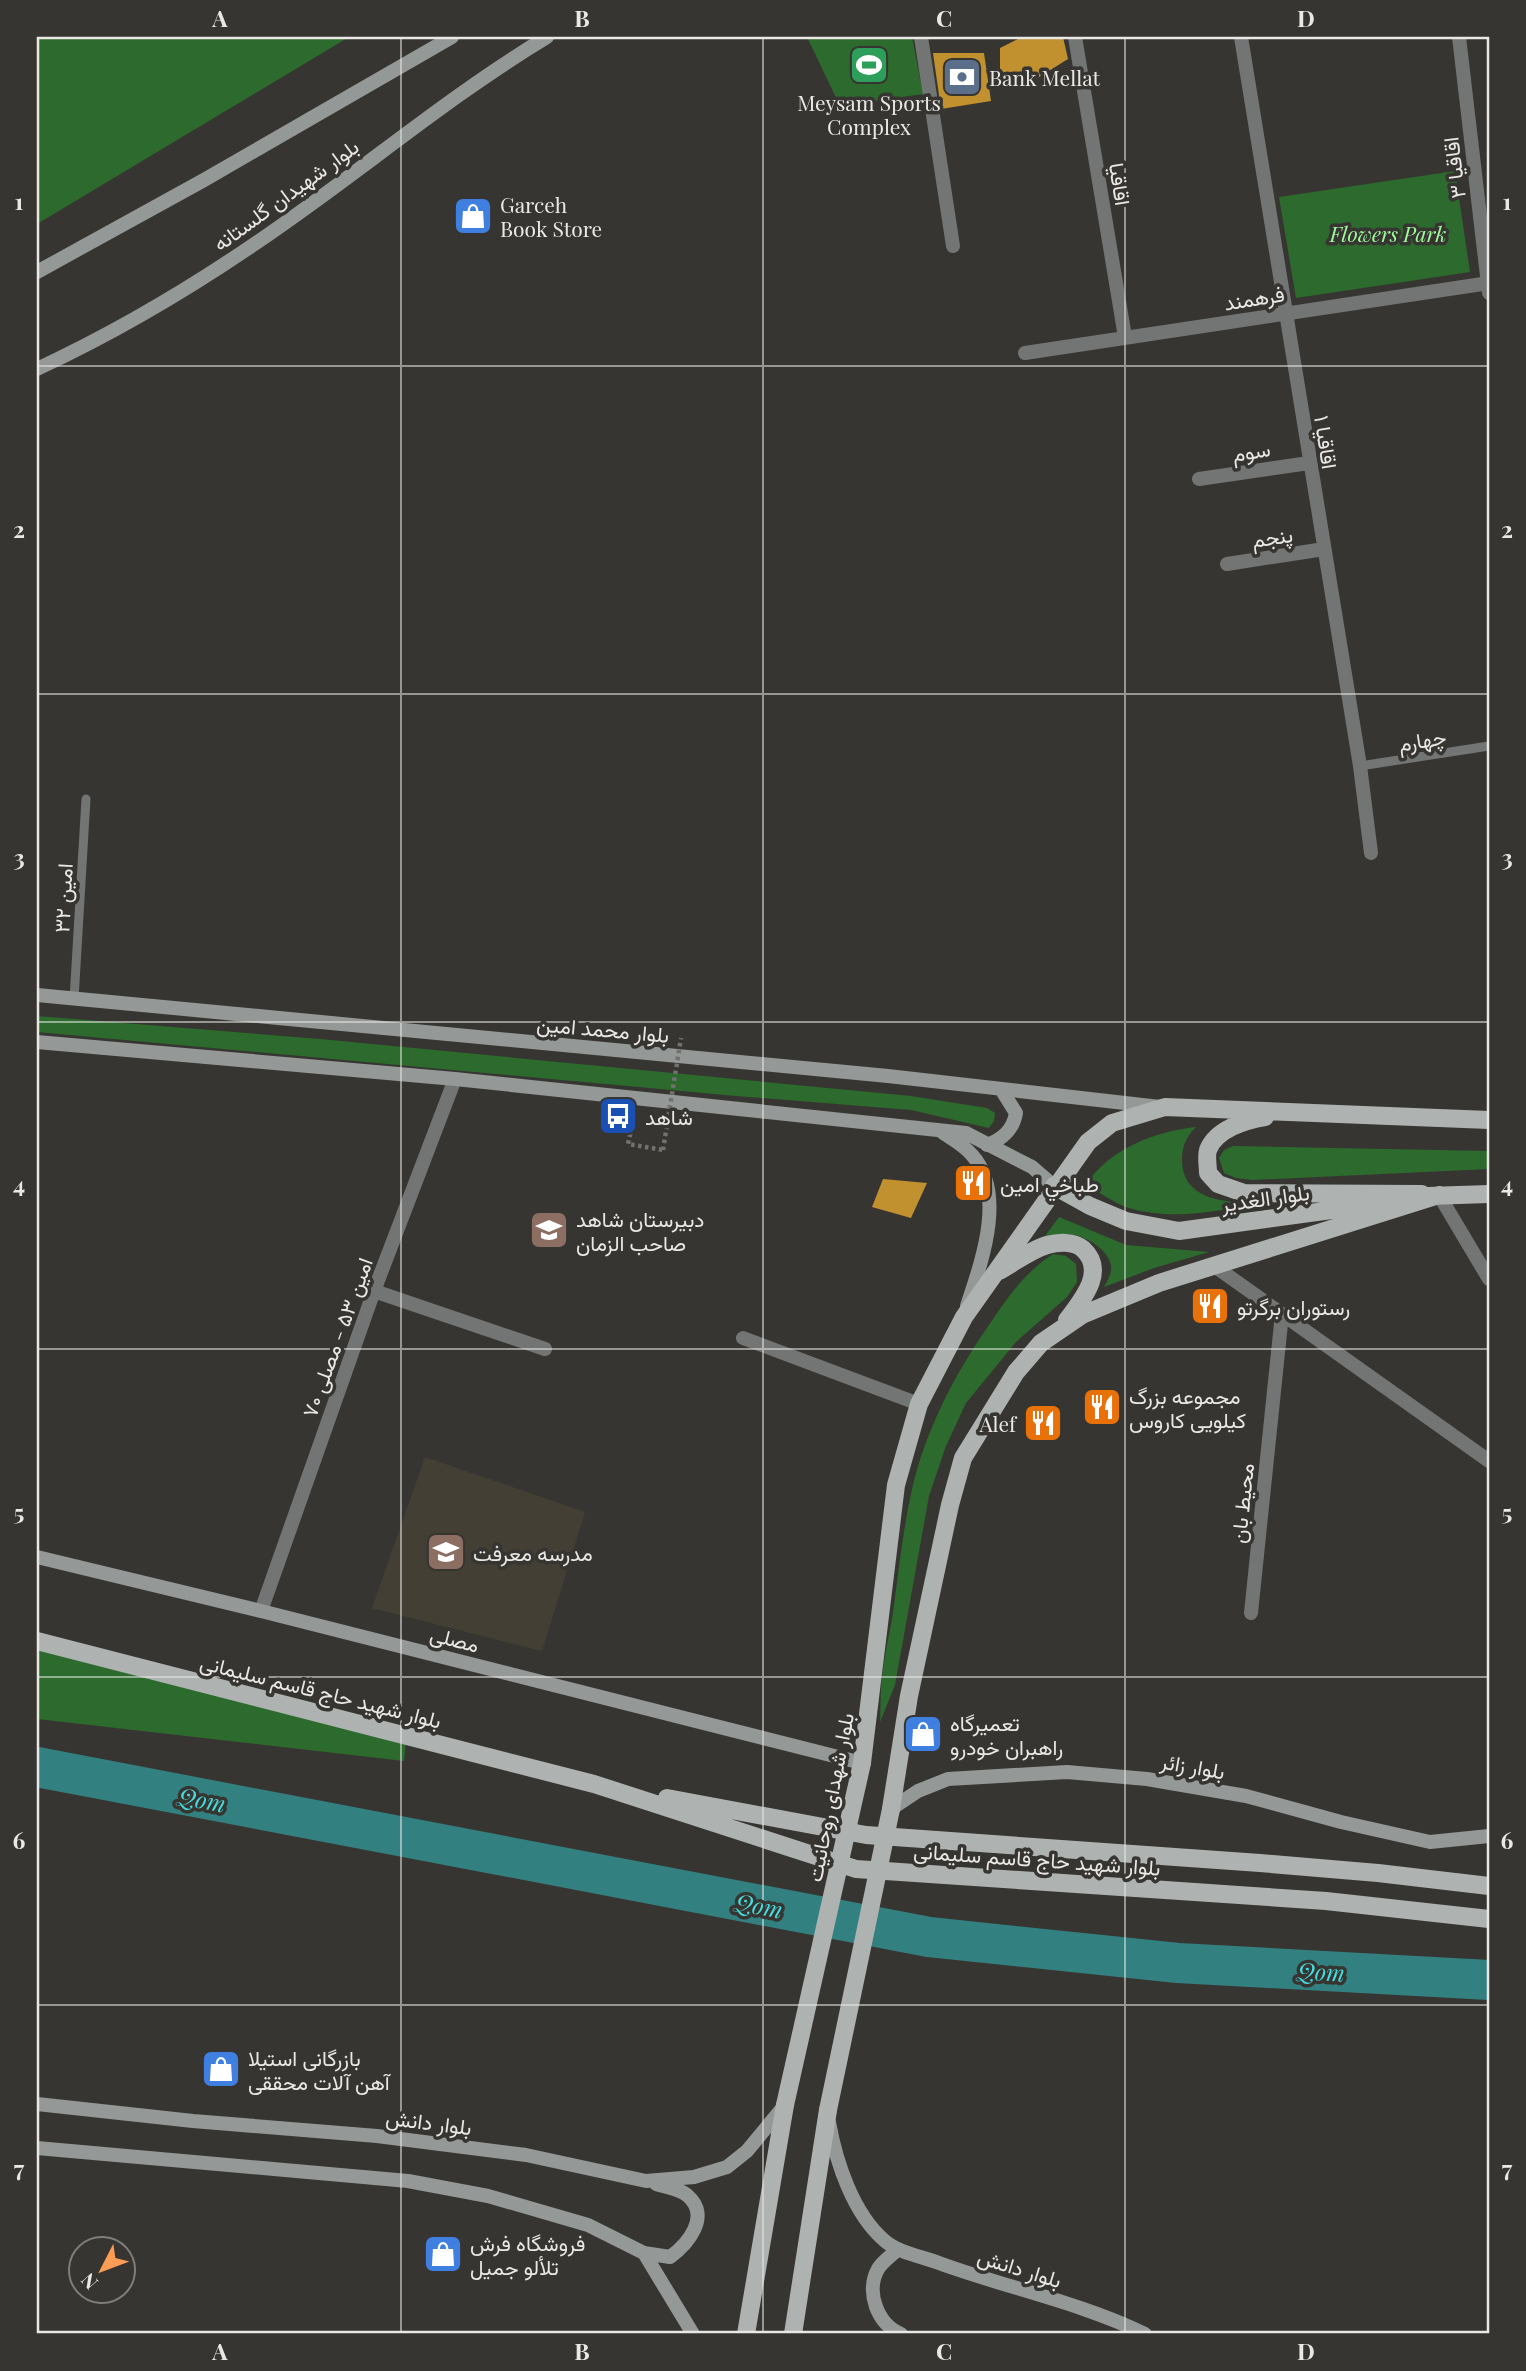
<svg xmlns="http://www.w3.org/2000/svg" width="1526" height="2371" font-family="'Playfair Display',Vazirmatn,serif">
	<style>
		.built { fill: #443f35 }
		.green { fill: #2c6b2d }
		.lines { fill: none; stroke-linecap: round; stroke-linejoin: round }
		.river { stroke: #338080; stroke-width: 40 }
		.building { fill: #c0912e }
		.path { stroke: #73716e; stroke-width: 4.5; stroke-dasharray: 3.5 3.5; stroke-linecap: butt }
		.lane { stroke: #727574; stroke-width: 9 }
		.street { stroke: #727574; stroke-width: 14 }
		.secondary { stroke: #949897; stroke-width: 14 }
		.primary { stroke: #aeb3b2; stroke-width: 18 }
		.path-bridge { stroke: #73716e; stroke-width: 4.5; stroke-dasharray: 3.5 3.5; stroke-linecap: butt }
		.primary-bridge { stroke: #aeb3b2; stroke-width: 18 }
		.grid { fill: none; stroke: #eae8e6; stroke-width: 2; stroke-opacity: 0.55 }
		.labels { text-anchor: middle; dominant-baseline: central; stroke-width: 7; stroke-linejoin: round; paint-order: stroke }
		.poi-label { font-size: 21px; fill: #eae8e6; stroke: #373531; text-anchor: start }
		.street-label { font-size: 21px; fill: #eae8e6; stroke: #373531 }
		.park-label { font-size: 21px; font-style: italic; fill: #9efb9c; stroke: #373531 }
		.water-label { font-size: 23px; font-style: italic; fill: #45dddf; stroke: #373531 }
		.neatline { fill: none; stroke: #eae8e6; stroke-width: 2.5 }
		.grid-label { font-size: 23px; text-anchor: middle; font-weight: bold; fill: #eae8e6 }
	</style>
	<rect width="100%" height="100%" fill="#373531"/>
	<path class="built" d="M425,1457L585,1512L542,1651L372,1608Z"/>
	<path class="green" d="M37,37H349L37,224Z
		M807,37H912L923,94L840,106Z
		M1455,171L1470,272L1296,298L1279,197Z
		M37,1016L320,1039L911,1096L987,1108L995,1113L994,1121L989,1128L911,1110L736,1096L37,1032Z
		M1196,1127C1186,1137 1182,1146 1182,1161C1183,1206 1239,1203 1271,1202C1224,1209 1176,1222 1129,1208C1114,1203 1100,1193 1086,1184C1112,1148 1153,1132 1196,1127Z
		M1233,1146L1489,1151V1169L1252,1180L1236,1178L1224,1173L1219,1158L1224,1150Z
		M1059,1217L1126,1245L1209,1252L1154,1268L1104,1287C1107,1281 1112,1274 1111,1266C1109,1249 1083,1234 1067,1234C1059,1235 1048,1241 1040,1243Z
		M1053,1254L1066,1256L1076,1264L1077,1282L1067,1297L1016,1342L966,1403L946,1446L929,1496L895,1685L880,1722C881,1708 880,1693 882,1679C884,1654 891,1630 894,1605C899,1568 903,1531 911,1494C924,1433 954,1375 989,1325C1007,1298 1025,1272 1053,1254Z
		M37,1649L406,1741L404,1761L37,1719Z"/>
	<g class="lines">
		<path class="river" d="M37,1767L929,1937L1178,1963L1489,1980"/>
	</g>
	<path class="building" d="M1022,37H1063L1068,59L1036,79L1025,71L1000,75V48Z
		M933,53H984L991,101L941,109Z
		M883,1179L927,1183L911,1218L872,1207Z"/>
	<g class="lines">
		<path class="path" d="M635,1113L628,1144L663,1150"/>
		<path class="lane" d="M1360,766L1489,746
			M74,999L86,799"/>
		<path class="street" d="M921,37L953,246
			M1075,37L1125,337
			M1241,37L1360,766L1371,853
			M1459,37L1489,293
			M1025,353L1489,283
			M1199,479L1309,463
			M1227,564L1324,549
			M1439,1195L1489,1279
			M1213,1265L1489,1461
			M374,1291L545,1349
			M743,1338L919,1404
			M261,1611L374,1291L455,1079
			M1251,1613L1282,1314"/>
		<path class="secondary" d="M37,272L204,180L452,37
			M37,369C112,334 184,292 253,245C353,178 444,99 547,37
			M37,995L888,1076L1160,1107
			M37,1042L455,1079L966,1133L1032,1167L1054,1186
			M942,1132C952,1139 964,1145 972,1155C1007,1194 981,1263 967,1306
			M987,1145C1003,1139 1013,1130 1016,1113L1001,1089
			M37,1557L261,1611L862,1763
			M891,1809L918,1791L948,1779L1067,1772L1147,1779L1246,1796L1341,1822L1430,1842L1489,1836
			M37,2104L193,2121L377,2136L526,2155L646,2181L694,2177L727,2167L747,2151L785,2105
			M829,2122C836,2162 853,2214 885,2241C899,2253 921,2256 939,2263C1007,2288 1079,2302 1145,2334
			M37,2148L408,2181L488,2196L588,2225L644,2253L693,2334
			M897,2250C891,2256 882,2262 878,2269C865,2292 878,2325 901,2334
			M644,2253L670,2257C688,2244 711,2216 688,2196C681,2189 666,2187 656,2184"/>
		<path class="primary" d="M1265,1117C1246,1120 1216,1129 1208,1150C1206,1156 1208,1166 1208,1173L1218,1184L1244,1193L1422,1194
			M1054,1186L1090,1206L1126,1221L1179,1231L1383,1203
			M1428,1196L1489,1194
			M999,1271C1014,1263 1030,1250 1047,1245C1058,1242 1074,1241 1083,1249C1107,1271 1082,1300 1067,1320
			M37,1641L594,1784L856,1869L1326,1901L1489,1919
			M862,1763L896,1485L919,1404L964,1317L1088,1142L1112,1123L1165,1107L1489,1120
			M667,1798L866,1835L1260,1863L1378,1873L1489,1886
			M891,1809L909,1696L950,1505L963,1458L1016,1372L1041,1343L1082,1315L1159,1283L1439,1195
			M746,2334L785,2105
			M793,2334L828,2110"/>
		<path class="path-bridge" d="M663,1150L681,1038"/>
		<path class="primary-bridge" d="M785,2105L862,1763
			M828,2110L891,1809"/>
	</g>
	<path class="grid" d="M401,37V2334M763,37V2334M1125,37V2334M37,366H1489M37,694H1489M37,1022H1489M37,1349H1489M37,1677H1489M37,2005H1489"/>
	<defs>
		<g id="stadium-square" transform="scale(2.0125)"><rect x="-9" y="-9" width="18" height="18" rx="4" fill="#2e9e5b" stroke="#373531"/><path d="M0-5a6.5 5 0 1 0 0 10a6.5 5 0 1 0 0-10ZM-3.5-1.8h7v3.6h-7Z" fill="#fff"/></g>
		<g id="bank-square" transform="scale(2.0125)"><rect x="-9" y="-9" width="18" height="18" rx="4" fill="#5c6f8a" stroke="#373531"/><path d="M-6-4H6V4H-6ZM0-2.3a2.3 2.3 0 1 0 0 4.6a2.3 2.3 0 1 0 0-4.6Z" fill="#fff"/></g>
		<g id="shop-square" transform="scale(2.0125)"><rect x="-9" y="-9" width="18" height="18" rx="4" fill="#3f7fe0" stroke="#373531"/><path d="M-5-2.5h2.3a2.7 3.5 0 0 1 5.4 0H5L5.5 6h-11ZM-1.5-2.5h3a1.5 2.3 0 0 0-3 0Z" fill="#fff"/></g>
		<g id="bus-square" transform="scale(2.0125)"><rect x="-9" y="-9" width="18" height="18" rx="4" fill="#1a4fb4" stroke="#373531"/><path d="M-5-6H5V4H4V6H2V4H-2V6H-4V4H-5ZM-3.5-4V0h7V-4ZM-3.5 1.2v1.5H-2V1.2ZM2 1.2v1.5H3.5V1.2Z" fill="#fff"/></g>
		<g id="restaurant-square" transform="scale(2.0125)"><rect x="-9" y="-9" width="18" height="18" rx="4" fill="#e8710a" stroke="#373531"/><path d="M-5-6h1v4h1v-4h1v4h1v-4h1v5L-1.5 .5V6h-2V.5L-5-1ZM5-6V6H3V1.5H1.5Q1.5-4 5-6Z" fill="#fff"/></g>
		<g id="school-square" transform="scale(2.0125)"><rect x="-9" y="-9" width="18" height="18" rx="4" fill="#8d6e63" stroke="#373531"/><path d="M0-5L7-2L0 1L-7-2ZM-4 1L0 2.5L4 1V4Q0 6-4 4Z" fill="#fff"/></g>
	</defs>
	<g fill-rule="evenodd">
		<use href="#stadium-square" x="869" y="65"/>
		<use href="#bank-square" x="962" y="77"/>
		<use href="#shop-square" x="473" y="216"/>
		<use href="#bus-square" x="618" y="1116"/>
		<use href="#restaurant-square" x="973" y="1183"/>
		<use href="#school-square" x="549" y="1230"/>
		<use href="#restaurant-square" x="1210" y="1306"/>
		<use href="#restaurant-square" x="1102" y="1407"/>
		<use href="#restaurant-square" x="1043" y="1423"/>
		<use href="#school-square" x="446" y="1552"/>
		<use href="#shop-square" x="923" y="1734"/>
		<use href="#shop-square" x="221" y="2069"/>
		<use href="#shop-square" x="443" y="2254"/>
	</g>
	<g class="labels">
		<g class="poi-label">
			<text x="989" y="77">Bank Mellat</text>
			<text x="869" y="102" text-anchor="middle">Meysam Sports<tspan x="869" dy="24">Complex</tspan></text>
			<text x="500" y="204">Garceh<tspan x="500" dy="24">Book Store</tspan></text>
			<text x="645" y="1116">شاهد</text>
			<text x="1000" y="1183">طباخي امين</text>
			<text x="576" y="1218">دبیرستان شاهد<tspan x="576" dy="24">صاحب الزمان</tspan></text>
			<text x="1237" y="1306">رستوران برگرتو</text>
			<text x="1129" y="1395">مجموعه بزرگ<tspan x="1129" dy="24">کیلویی کاروس</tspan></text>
			<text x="1016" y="1423" text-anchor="end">Alef</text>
			<text x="473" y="1552">مدرسه معرفت</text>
			<text x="950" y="1722">تعمیرگاه<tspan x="950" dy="24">راهبران خودرو</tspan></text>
			<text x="248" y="2057">بازرگانی استیلا<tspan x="248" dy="24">آهن آلات محققی</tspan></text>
			<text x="470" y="2242">فروشگاه فرش<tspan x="470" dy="24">تلألو جمیل</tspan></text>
		</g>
		<g class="street-label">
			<text transform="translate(1453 168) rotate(-97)">اقاقیا ۳</text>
			<text transform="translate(1121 184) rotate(81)">اقاقیا</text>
			<text transform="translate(285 194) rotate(-36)">بلوار شهیدان گلستانه</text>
			<text transform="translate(1254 297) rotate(-9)">فرهمند</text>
			<text transform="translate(1327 442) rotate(81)">اقاقیا ۱</text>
			<text transform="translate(1251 450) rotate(-9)">سوم</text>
			<text transform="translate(1272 536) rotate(-9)">پنجم</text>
			<text transform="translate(1422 739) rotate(-9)">چهارم</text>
			<text transform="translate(62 898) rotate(-87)">امین ۳۲</text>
			<text transform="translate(603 1028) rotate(5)">بلوار محمد امین</text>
			<text transform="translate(1265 1197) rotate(-8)">بلوار الغدیر</text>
			<text transform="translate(336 1337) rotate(-70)">امین ۵۳ - مصلی ۷۰</text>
			<text transform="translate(1241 1503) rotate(-84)">محیط بان</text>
			<text transform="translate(455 1638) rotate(14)">مصلی</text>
			<text transform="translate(321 1690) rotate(14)">بلوار شهید حاج قاسم سلیمانی</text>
			<text transform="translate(1193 1765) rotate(10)">بلوار زائر</text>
			<text transform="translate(829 1797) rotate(-79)">بلوار شهدای روحانیت</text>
			<text transform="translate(1037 1858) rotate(4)">بلوار شهید حاج قاسم سلیمانی</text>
			<text transform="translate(429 2121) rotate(7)">بلوار دانش</text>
			<text transform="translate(1020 2267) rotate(17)">بلوار دانش</text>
		</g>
		<g class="park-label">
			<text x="1388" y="233">Flowers Park</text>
		</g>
		<g class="water-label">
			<text transform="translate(202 1799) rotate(11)">Qom</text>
			<text transform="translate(759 1905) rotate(11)">Qom</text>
			<text transform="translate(1321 1971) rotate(3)">Qom</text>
		</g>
	</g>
	<rect width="1526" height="2371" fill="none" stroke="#373531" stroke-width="77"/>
	<g transform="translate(102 2270) rotate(228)"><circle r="33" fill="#373531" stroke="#7f7d79" stroke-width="2"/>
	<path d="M0-5L12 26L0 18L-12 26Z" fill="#fd9d55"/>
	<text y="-10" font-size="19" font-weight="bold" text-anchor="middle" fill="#eae8e6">N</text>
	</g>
	<rect x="38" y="38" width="1450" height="2294" class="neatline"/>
	<g class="grid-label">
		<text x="220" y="27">A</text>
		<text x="582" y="27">B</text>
		<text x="944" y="27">C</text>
		<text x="1306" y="27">D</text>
		<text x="19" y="210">1</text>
		<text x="1507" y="210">1</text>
		<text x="19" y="538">2</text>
		<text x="1507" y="538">2</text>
		<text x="19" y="866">3</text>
		<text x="1507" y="866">3</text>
		<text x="19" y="1193">4</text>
		<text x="1507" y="1193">4</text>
		<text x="19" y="1521">5</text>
		<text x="1507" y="1521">5</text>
		<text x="19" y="1849">6</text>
		<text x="1507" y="1849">6</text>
		<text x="19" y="2177">7</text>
		<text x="1507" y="2177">7</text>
		<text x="220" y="2360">A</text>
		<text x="582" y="2360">B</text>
		<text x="944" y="2360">C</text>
		<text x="1306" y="2360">D</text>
	</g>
</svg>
